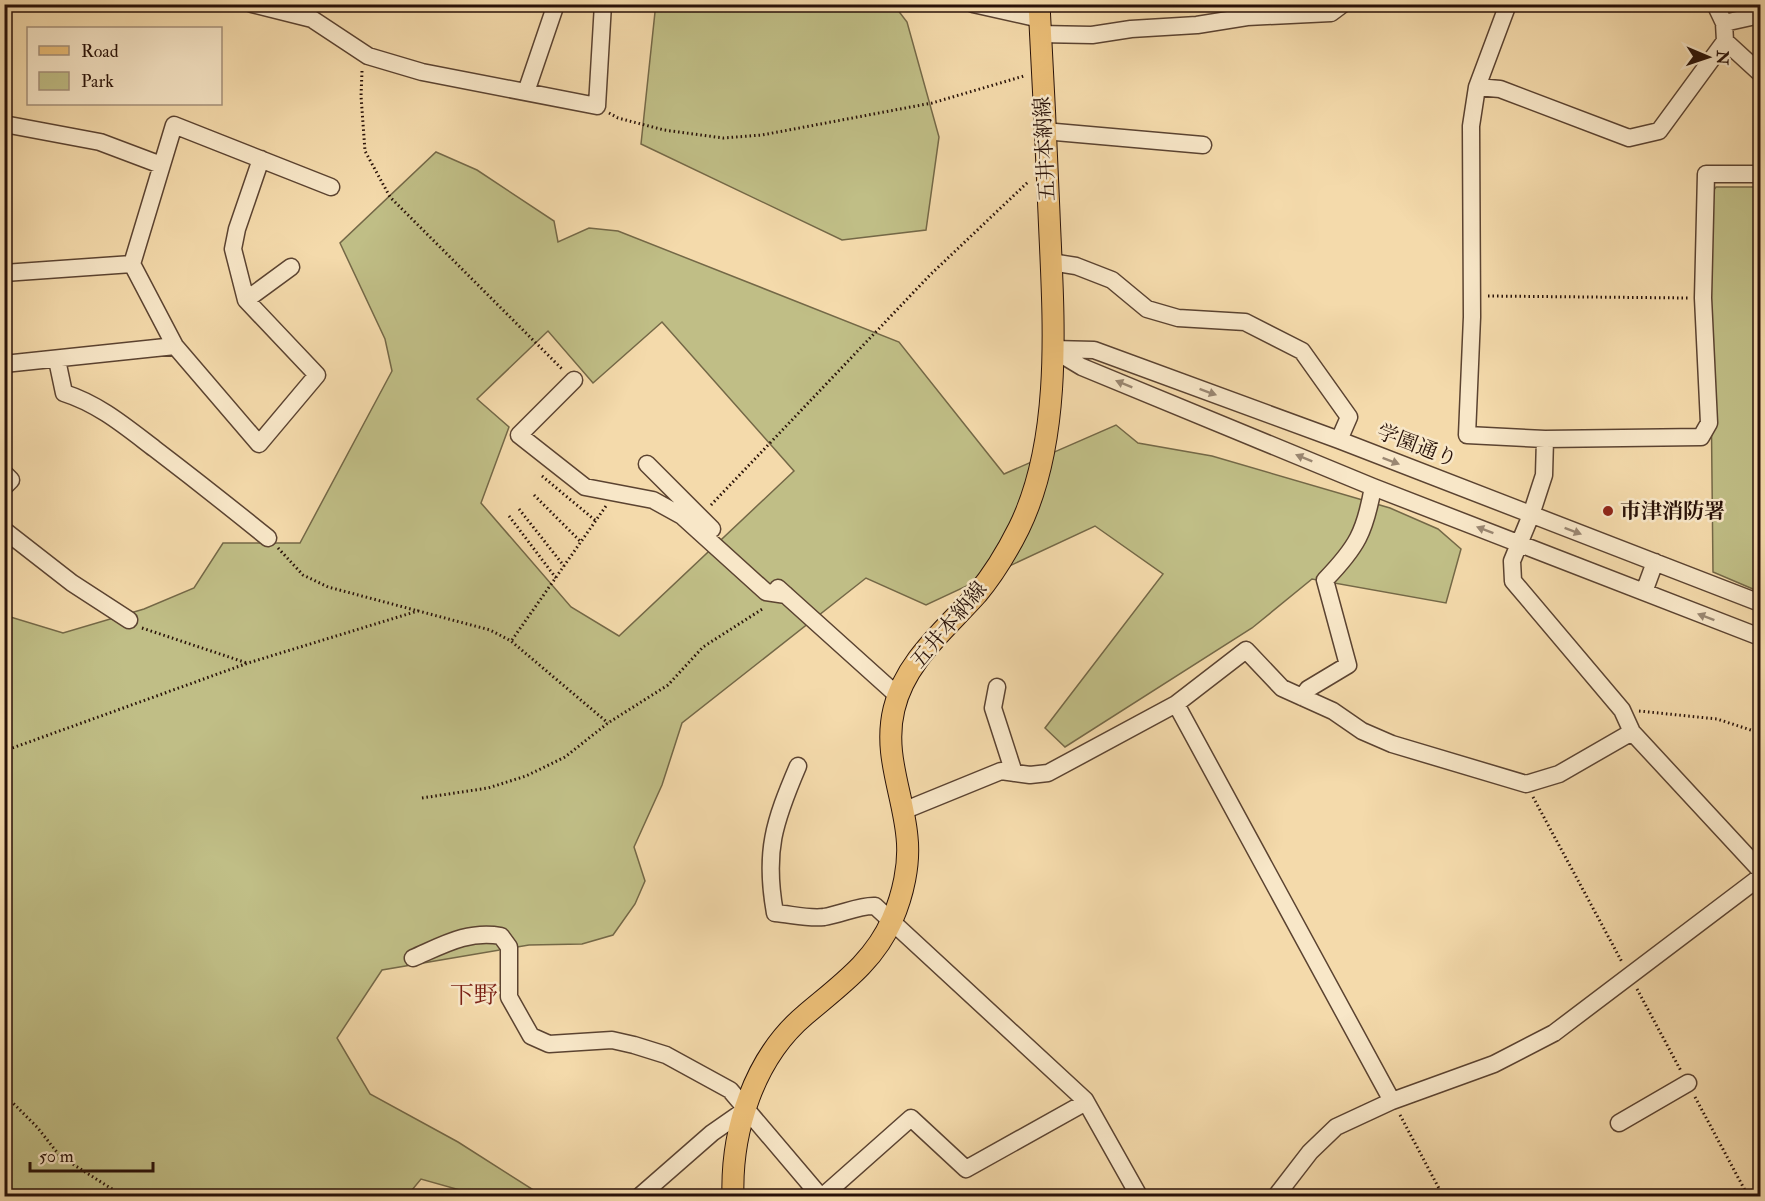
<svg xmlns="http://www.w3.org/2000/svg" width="1765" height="1201" font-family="'IM FELL Double Pica','Noto Serif JP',serif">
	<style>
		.green { fill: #c0be86; stroke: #746847; stroke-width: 1.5; fill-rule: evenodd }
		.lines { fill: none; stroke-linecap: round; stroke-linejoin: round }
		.minor-casing { stroke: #5b4331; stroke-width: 19 }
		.major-casing { stroke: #281108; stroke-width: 23 }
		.path { stroke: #281108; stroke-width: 3; stroke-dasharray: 1.5 3; stroke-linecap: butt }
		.minor { stroke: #f8e7c8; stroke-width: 16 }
		.major { stroke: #eabd76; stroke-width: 21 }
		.oneway { fill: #9a8772 }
		.poi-dot { fill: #8f2418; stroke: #f8e7c8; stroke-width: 2 }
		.labels { text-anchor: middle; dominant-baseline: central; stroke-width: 5; stroke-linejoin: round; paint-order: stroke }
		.street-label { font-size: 21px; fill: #281108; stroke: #f8e7c8 }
		.poi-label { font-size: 21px; font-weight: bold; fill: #281108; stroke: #f8e7c8; text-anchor: start }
		.quarter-label { font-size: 24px; fill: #7a1f14; stroke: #f8e7c8 }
	</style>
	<rect width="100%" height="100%" fill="#f4daab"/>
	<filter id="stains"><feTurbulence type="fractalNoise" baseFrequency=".00333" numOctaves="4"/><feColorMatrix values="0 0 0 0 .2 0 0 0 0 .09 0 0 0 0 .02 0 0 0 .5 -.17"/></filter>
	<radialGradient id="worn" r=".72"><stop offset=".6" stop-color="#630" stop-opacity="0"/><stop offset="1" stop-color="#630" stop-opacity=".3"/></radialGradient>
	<path class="green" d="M652,5H894L907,22L939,137L926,230L842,240L641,144L655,12Z
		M436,152L477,170L554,221L558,242L589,228L618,231L899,342L1004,474L1116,425L1138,443L1212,456L1390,508L1438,529L1461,549L1446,603L1312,579L1252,628L1065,747L1045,728L1163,574L1095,526L926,605L866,578L682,723L662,785L634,847L645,881L635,904L613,935L582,944L529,945L382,970L337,1038L370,1094L458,1142L543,1196H481L421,1179L407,1196H5L4,615L63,633L144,609L194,588L223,543H300L392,371L385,339L340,243ZM662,322L794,471L619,636L571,607L481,503L509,427L477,399L548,331L593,383Z
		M1716,187H1760V592L1713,572L1709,196Z"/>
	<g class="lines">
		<g class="minor-casing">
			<path id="minor" d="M252,4L312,19L368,56L422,72L597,106L603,4
				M973,4L1040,19
				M1508,4L1477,87L1471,126L1472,317L1467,435L1545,439L1701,437L1709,423L1703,298L1706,174H1760
				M1715,4L1724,23L1725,41L1760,73
				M1724,23L1760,15
				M1039,34L1092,35L1131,29L1197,25L1247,17L1331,13L1343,4
				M1477,87L1500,89L1629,138L1659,131L1725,41
				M526,92L556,4
				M4,124L100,142L161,165
				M1044,131L1203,145
				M261,159L237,229L233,249L246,300L317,375L259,444L175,346L132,264L174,125L331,187
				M1051,262L1076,266L1112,280L1147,309L1178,318L1245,322L1302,351L1349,417L1339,440
				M4,273L132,264
				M246,300L291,267
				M1052,349L1082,367L1373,487L1760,637
				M1053,349L1094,350L1339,440L1760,603
				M57,360L64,393C99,404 126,427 155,449C193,478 231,508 268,538
				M4,364L175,346
				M574,380L519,435L585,487L653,500L682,516L766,592L786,595
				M1545,439L1544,475L1531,515L1512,561L1513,581L1622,710L1632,732L1760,870
				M647,464L712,529
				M4,473L11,480L4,487
				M4,530L72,583L129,620
				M778,588L898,696
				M1644,592L1655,562
				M997,687L993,708L1014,773
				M1302,697L1308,689L1348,665L1325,580C1357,547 1365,532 1373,487
				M1176,704L1392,1101
				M798,766C774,822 764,852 775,913C790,914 808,919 824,917C842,914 860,905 875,906L1085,1100L1139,1196
				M903,811L1001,771L1030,775L1048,773L1176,704L1246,650L1282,688L1333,711L1362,731L1392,744L1526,784L1559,774L1632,732
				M413,958C443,945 468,930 501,936L509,947V997L531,1036L549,1044L612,1040L634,1045L666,1055L730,1090L820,1196
				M1619,1123L1688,1083
				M640,1196L712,1133L745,1110
				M823,1196L911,1118L966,1169L1086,1102
				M1276,1196L1310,1152L1336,1127L1392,1101L1494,1064L1554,1033L1760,877"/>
		</g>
		<g class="major-casing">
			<path id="major" d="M733,1196C731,1131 754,1058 805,1015C839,986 874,962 892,920C903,895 910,864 907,837C903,793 883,754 894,709C905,661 946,629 977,594C993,575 1008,550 1019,528C1064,436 1053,312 1049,213C1046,143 1043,74 1039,4"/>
		</g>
		<path class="path" d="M362,71L361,96L365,151L390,197L563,370
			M609,113L618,118L664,130L723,138L762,135L932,103L1024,76
			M1488,296L1688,298
			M542,476L596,521
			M534,495L581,542
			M711,505L930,275L1028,182
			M519,509L564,566
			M509,516L556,578
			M278,548L303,575L328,587L490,630L511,641L608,723
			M142,628L247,663
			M512,640L606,506
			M1639,711L1717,719L1760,733
			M4,751L248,663L421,610
			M1533,797L1622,962
			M422,798L488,788L526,776L565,757L608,723L668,685L703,647L764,608
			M1637,989L1681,1071
			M4,1094L37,1127L60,1156L123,1196
			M1695,1097L1748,1196
			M1400,1115L1443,1196"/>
		<use href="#minor" class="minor"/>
		<use href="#major" class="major"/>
	</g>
	<defs><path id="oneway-solid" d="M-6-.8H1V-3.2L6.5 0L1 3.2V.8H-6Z" transform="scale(1.5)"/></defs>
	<g class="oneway">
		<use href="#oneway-solid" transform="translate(1124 384) rotate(-158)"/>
		<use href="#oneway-solid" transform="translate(1208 392) rotate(20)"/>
		<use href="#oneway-solid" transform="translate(1304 458) rotate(-158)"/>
		<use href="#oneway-solid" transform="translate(1391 461) rotate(21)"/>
		<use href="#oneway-solid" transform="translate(1485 530) rotate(-159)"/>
		<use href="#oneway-solid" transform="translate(1573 531) rotate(21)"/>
		<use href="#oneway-solid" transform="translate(1706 617) rotate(-159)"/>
	</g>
	<circle class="poi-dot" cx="1608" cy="511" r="6"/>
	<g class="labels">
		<g class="street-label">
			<text transform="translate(1045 149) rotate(-93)">五井本納線</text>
			<text transform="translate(1417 446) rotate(21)">学園通り</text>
			<text transform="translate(949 625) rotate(-50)">五井本納線</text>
		</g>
		<g class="poi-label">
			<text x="1620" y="511">市津消防署</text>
		</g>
		<g class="quarter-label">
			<text x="474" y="995">下野</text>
		</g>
	</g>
	<rect width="1765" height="1201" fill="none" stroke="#f4daab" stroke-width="24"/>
	<rect x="6" y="6" width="1753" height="1189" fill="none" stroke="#281108" stroke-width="3"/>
	<rect x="12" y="12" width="1741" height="1177" fill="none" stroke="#281108" stroke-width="1.5"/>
	<rect x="27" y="27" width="195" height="78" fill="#f8e7c8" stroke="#a5917b" stroke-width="1.5"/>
	<rect x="39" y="46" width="30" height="9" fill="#eabd76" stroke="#a5917b" stroke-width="1.5"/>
	<text x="81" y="57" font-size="18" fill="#281108">Road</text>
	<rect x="39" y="72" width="30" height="18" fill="#c0be86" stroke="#a5917b" stroke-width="1.5"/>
	<text x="81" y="87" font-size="18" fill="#281108">Park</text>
	<g transform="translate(1708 57) rotate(92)" stroke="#f8e7c8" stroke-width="4.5" paint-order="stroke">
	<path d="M0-4.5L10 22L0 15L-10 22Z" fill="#281108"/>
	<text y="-9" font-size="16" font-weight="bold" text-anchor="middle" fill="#281108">N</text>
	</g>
	<path d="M30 1162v9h123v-9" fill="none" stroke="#281108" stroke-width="3"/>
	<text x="39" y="1162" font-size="18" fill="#281108" stroke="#f8e7c8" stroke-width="4.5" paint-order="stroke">50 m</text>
	<rect width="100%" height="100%" filter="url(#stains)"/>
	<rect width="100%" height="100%" fill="url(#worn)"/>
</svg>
